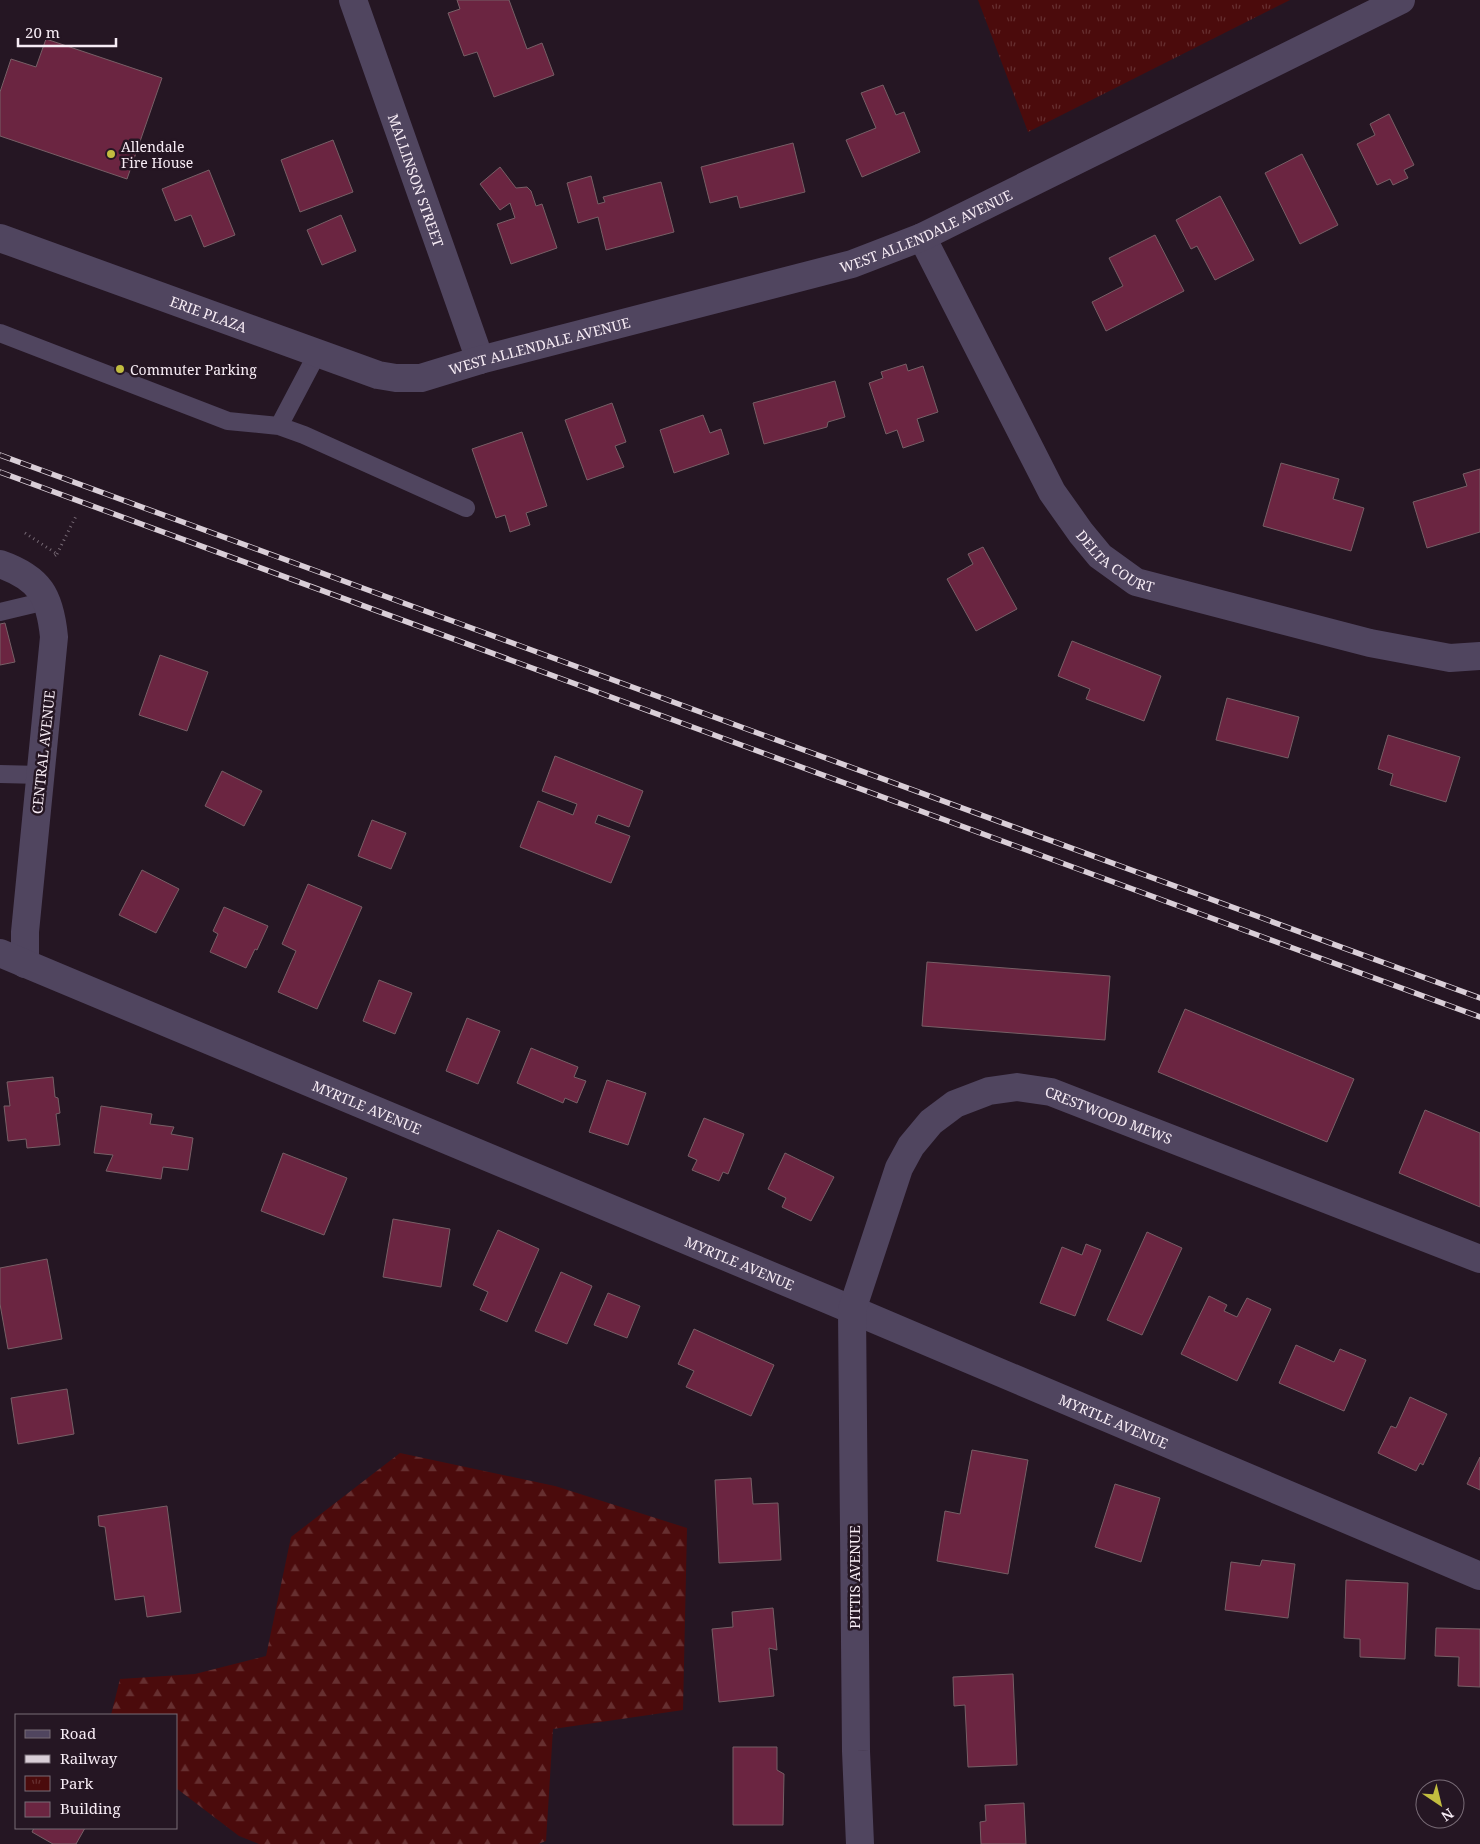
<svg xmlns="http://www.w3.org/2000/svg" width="1480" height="1844" font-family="'Noto Serif',serif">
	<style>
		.forest { fill: url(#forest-firs) }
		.park { fill: url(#park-tufts) }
		.building { fill: #6b2541; stroke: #775f66 }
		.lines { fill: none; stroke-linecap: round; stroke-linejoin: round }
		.path { stroke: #786b76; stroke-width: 3; stroke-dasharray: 1 4; stroke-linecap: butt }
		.lane { stroke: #50455f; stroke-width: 18 }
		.street { stroke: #50455f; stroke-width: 28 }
		.rail-casing { stroke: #d9ced7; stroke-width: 5.5 }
		.rail { stroke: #251623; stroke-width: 4; stroke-dasharray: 11; stroke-linecap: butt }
		.poi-dot { fill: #c2bd3f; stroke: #251623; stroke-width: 2 }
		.labels { text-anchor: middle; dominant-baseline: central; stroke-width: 5; stroke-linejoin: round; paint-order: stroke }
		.poi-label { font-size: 14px; fill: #f7ecf5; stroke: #251623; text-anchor: start }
		.street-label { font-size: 14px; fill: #f7ecf5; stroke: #251623 }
	</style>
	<defs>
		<pattern id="forest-firs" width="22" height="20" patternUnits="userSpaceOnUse" patternTransform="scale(1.25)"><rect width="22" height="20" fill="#4b0b0c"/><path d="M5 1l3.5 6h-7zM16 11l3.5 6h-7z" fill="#662f30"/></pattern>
		<pattern id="park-tufts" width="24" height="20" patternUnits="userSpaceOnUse" patternTransform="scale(1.25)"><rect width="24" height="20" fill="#4b0b0c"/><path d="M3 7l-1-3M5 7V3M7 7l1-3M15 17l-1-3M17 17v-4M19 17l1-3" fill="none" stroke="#662f30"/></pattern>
	</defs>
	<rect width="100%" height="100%" fill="#251623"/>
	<path class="forest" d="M400,1453L555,1486L687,1528L683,1710L553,1729L546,1841L538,1844H259L239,1836L176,1788V1715H111L120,1679L195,1674L266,1656L291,1537Z"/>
	<path class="park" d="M978,0H1290L1028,132Z"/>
	<path class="building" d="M457,0H509L527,49L542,43L554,75L494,97L477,52L464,56L448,13L460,9Z
		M46,39L162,78L127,179L0,136V92L11,59L36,67Z
		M883,85L896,115L904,112L920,152L862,177L846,140L876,128L861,93Z
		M1389,114L1414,165L1404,170L1408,178L1393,185L1390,179L1377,185L1357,144L1375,135L1370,124Z
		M333,140L353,192L300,212L281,160Z
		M793,143L805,192L740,208L737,196L710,203L701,167Z
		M1302,154L1338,225L1300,244L1265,173Z
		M500,167L516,188L527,187L531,191L536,206L542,204L557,248L511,264L497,224L515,218L510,203L500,210L480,184Z
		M209,170L235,235L204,247L191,215L175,221L162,189Z
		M591,176L598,204L605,202L603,197L661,182L674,232L606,250L598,217L578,223L567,183Z
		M1220,196L1254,260L1215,280L1197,246L1191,249L1176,220Z
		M341,215L356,251L322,265L307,230Z
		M1155,235L1184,291L1106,331L1092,302L1123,286L1109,258Z
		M906,364L908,371L923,366L938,412L917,419L924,441L903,448L897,430L886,434L869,383L883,378L881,372Z
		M835,381L845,417L828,422L827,427L764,444L753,403Z
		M612,403L626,442L615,446L624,467L587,480L565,420Z
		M703,415L710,433L721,429L729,454L674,473L660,430Z
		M522,432L547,506L526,513L530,525L510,532L505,515L496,518L472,449Z
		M1281,463L1339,479L1333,499L1364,508L1351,551L1263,526Z
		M1480,469V532L1427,548L1413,502L1467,486L1463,474Z
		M983,547L1017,609L976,631L947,579L973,564L968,554Z
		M5,623L15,662L0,665V624Z
		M1072,641L1161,676L1144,721L1086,699L1090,689L1058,676Z
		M160,655L208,672L187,731L139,715Z
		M1227,698L1299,717L1288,758L1216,740Z
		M1388,735L1460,757L1446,802L1390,785L1393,774L1378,769Z
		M555,756L643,791L629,827L598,815L595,823L630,836L611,883L520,847L538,801L573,815L577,804L542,791Z
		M222,771L262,791L244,826L205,806Z
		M372,820L406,833L391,869L358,856Z
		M142,870L179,889L156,933L119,915Z
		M308,884L362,907L317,1009L278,992L296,951L282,944Z
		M224,907L268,926L257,950L255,949L246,968L210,952L218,934L213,931Z
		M927,962L1110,976L1105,1040L922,1026Z
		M379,980L412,993L395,1034L363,1021Z
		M1185,1009L1354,1079L1327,1142L1158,1072Z
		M467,1018L500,1031L478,1084L446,1071Z
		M531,1048L578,1067L574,1077L586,1081L577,1103L565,1098L563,1103L517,1083Z
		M53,1077L55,1097L58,1098L60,1113L56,1114L60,1145L27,1148L26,1139L8,1141L4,1106H10L7,1082Z
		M607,1080L646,1093L628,1145L589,1132Z
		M101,1106L152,1114L150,1124L174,1127L171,1134L193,1138L188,1170L163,1167L161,1179L106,1171L113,1155L94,1153Z
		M1425,1110L1480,1133V1207L1399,1173Z
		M704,1118L744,1134L728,1174L723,1172L719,1181L692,1170L697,1160L688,1156Z
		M283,1153L347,1178L324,1235L261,1211Z
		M785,1153L834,1177L811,1221L782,1207L786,1198L768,1189Z
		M393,1219L450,1229L441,1287L383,1277Z
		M498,1230L539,1249L507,1322L480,1310L488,1292L473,1285Z
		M1147,1232L1182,1248L1142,1335L1107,1320Z
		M1086,1244L1101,1250L1075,1316L1040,1303L1062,1247L1082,1255Z
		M47,1259L62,1339L8,1349L0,1304V1268Z
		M561,1272L592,1286L567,1344L535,1331Z
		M608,1293L640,1306L627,1338L594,1325Z
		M1209,1296L1227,1305L1224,1311L1237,1317L1247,1298L1271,1309L1237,1381L1181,1354Z
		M694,1329L774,1365L751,1416L686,1387L694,1371L678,1364Z
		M1296,1345L1334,1362L1340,1349L1366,1360L1344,1411L1279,1383Z
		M67,1389L74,1434L18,1444L11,1398Z
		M1410,1397L1447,1414L1423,1465L1420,1463L1416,1471L1378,1453L1391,1426L1396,1428Z
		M972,1450L1028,1460L1008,1574L937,1561L945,1511L960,1514Z
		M1480,1457V1490L1467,1484Z
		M751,1478L753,1504L778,1503L781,1560L719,1563L715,1480Z
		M1115,1484L1160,1498L1141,1562L1095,1547Z
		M167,1506L181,1612L147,1617L144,1596L115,1600L105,1527L99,1526L98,1516Z
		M1262,1560L1295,1564L1288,1618L1225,1610L1231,1562L1260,1566Z
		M1346,1580L1408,1583L1405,1659L1360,1657V1639L1344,1638Z
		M773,1608L777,1650L769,1648L774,1696L719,1702L712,1629L733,1627L732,1612Z
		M1436,1628L1480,1629V1687L1458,1686L1459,1657L1435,1656Z
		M1013,1674L1017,1765L968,1767L965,1705L954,1706L953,1677Z
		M733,1747H777V1770L784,1774L783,1825H733Z
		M1024,1803L1026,1844H981L980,1822L986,1821L985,1805Z
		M34,1828H85L76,1844H53L32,1832Z"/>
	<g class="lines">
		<path class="path" d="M25,533L57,554L52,558
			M57,554L76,516"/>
		<path class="lane" d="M0,333L228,421L279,426L304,435L466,508
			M279,426L318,352
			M0,612L46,601
			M0,774L41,775"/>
		<g class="street">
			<path id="s1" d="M353,0L480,360"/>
			<path id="s2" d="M922,237L1052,492L1081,533L1100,556L1136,582L1370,643L1450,658L1480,656"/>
			<path id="s3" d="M0,238L378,375L396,378H421L480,360L852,264L922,237L1401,0"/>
			<path d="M0,564C40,578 50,596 54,637L25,932V964"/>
			<path id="s4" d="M0,953L829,1300L1480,1576"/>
			<path id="s5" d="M860,1844L856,1751L852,1310L899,1168L911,1146L931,1122L955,1104L989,1091L1017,1087L1051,1092L1480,1259"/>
		</g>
		<g class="rail-casing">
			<path id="rail" d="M0,455L1480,998
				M0,472L1480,1017"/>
		</g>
		<use href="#rail" class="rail"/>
	</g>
	<g class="poi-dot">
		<circle cx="111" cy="154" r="5"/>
		<circle cx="120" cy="369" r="5"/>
	</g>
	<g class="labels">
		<g class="poi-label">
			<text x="121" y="146">Allendale<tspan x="121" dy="16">Fire House</tspan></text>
			<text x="130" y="369">Commuter Parking</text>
		</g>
		<g class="street-label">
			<text stroke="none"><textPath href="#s1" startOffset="191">MALLINSON STREET</textPath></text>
			<text stroke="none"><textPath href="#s3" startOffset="972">WEST ALLENDALE AVENUE</textPath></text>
			<text stroke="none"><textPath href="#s3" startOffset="222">ERIE PLAZA</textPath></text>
			<text stroke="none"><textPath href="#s3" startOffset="568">WEST ALLENDALE AVENUE</textPath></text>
			<text stroke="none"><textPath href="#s2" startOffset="382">DELTA COURT</textPath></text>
			<text transform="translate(43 752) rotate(-84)">CENTRAL AVENUE</text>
			<text stroke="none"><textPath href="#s4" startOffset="398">MYRTLE AVENUE</textPath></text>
			<text stroke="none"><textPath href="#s5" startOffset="931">CRESTWOOD MEWS</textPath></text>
			<text stroke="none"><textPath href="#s4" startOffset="802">MYRTLE AVENUE</textPath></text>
			<text stroke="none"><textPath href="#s4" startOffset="1208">MYRTLE AVENUE</textPath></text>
			<text transform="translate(854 1577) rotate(-90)">PITTIS AVENUE</text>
		</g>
	</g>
	<rect x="15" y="1714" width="162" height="115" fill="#251623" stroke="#796c77"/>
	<rect x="25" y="1730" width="25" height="8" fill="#50455f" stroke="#796c77"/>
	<text x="60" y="1739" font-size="15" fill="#f7ecf5">Road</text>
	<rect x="25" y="1755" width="25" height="8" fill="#d9ced7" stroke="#796c77"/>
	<text x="60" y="1764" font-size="15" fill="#f7ecf5">Railway</text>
	<rect x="25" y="1776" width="25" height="15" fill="url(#park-tufts)" stroke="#796c77"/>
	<text x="60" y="1789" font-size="15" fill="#f7ecf5">Park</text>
	<rect x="25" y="1802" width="25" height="15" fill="#6b2541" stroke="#796c77"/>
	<text x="60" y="1814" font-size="15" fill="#f7ecf5">Building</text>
	<g transform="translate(1440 1804) rotate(145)"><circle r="24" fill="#251623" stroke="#796c77"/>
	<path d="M0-4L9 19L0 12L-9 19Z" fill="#c2bd3f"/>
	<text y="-8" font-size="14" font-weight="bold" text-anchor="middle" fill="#f7ecf5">N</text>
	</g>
	<path d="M18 38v8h98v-8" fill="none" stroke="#f7ecf5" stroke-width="2.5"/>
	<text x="25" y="38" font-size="15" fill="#f7ecf5" stroke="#251623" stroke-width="4" paint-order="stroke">20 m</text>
</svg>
